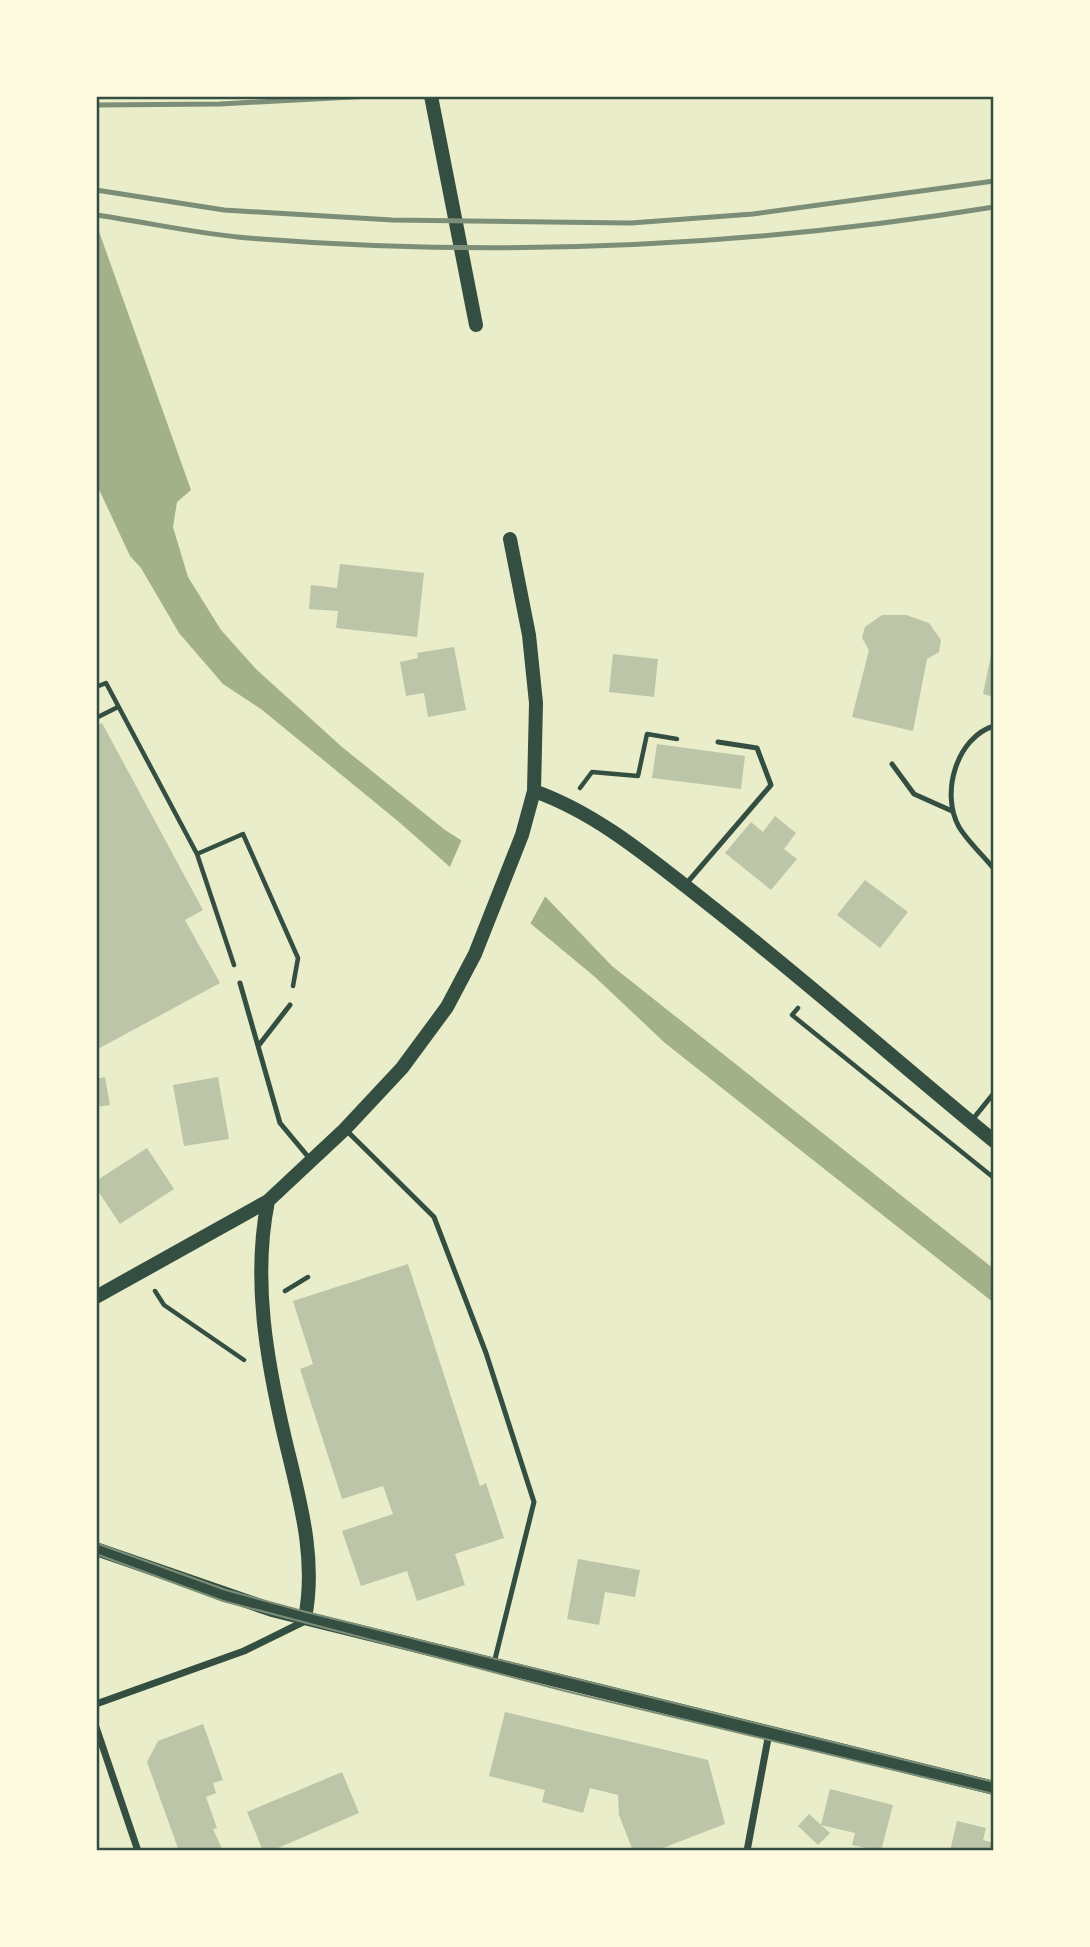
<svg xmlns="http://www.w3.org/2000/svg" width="1090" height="1947" font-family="'Nunito Sans',sans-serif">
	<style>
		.water { fill: #a3b18a }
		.pier { fill: #e9edc9 }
		.building { fill: #bcc5a7 }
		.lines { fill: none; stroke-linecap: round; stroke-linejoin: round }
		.path { stroke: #344e41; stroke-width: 4.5 }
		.service { stroke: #344e41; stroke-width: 5 }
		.minor { stroke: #344e41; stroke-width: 7 }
		.secondary { stroke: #344e41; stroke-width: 14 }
		.tram { stroke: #7c8e77; stroke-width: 2 }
		.rail { stroke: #7c8e77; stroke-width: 5 }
		.neatline { fill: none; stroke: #344e41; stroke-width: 2.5 }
	</style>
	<rect width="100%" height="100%" fill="#e9edc9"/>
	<path class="water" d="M96,223L191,490L177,502L173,527L188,577L221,630L257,670L342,747L445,830L538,889L612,966L994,1269V1303L665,1043L595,977L507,904L450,867L399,822L261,709L223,684L179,633L141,568L130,556L96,483Z"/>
	<path class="pier" d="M463,837L547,893L528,928L504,907L448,871Z"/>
	<path class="building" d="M340,564L424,573L417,637L336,628L338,611L309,609L311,585L337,588Z
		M882,615H906L929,623L941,640L939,652L927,659L913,731L852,717L869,650L862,638L865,627Z
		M454,647L466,710L428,717L424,693L406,696L400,662L418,658L417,653Z
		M613,654L658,659L654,697L609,692Z
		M991,655H994V697L983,694Z
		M102,723L203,910L185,920L220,983L96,1050V726Z
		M657,744L745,756L741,789L652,778Z
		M775,816L796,833L784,849L797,859L771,890L725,853L751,822L763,832Z
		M865,880L908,912L880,948L837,915Z
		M105,1077L110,1105L96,1107V1079Z
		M218,1077L229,1139L184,1146L173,1085Z
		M147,1148L174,1189L120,1224L96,1188V1181Z
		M408,1264L480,1486L486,1483L504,1538L455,1554L465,1585L417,1601L407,1571L361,1586L342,1531L393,1514L383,1486L342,1499L300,1369L313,1364L293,1301Z
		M578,1559L640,1570L635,1597L605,1592L599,1625L567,1619Z
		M505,1712L708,1760L725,1824L655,1851H633L619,1815L618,1795L590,1788L583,1813L542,1802L545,1790L489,1776Z
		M203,1724L223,1780L213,1783L216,1793L206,1797L217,1828L213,1829L223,1851H179L147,1762L158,1741Z
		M342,1772L359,1813L271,1851H263L247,1812Z
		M830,1789L893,1805L881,1851L852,1845L855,1833L821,1825Z
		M809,1814L830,1833L818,1845L798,1826Z
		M957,1821L986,1828L983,1840L994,1843V1851H950Z"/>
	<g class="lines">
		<path class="path" d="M96,687L106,683L197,854L234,965
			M96,718L118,707
			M580,788L592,772L638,776L647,734L677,739
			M197,854L243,834L298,958L293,986
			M798,1008L792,1015L994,1178
			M155,1291L164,1305L244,1360
			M285,1291L308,1277"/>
		<path class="service" d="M994,726C957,737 940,793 959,827C968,842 983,855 994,869
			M892,764L914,794L952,811
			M686,884L771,785L757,748L718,742
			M240,983L280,1123L310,1159
			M259,1045L290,1005
			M973,1119L994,1093
			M346,1130L434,1217L486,1353L534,1502L494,1663"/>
		<path class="minor" d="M96,1704L244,1651L303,1622L305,1618
			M96,1727L138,1851
			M747,1851L769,1733"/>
		<path class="secondary" d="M431,96L476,325
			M534,791C599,814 653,861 707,903C805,980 898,1062 994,1141
			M268,1201C252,1280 267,1362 285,1439C299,1498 317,1557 305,1618
			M96,1297L268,1201L345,1129L402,1068L447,1007L475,954L522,835L534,791L536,703L529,635L510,539
			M96,1549L272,1610L994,1788"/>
		<path class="tram" d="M96,1543L226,1590L306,1612L994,1782
			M96,1554L223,1601L565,1691L994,1794"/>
		<path class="rail" d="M96,105L220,104L371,96
			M96,190L224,210L392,220L631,223L753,214L994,181
			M96,215C146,222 198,234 248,238C498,258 747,247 994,207"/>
	</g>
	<rect width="1090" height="1947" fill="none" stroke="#fefae0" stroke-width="196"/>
	<rect x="98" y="98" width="894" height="1751" class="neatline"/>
</svg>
